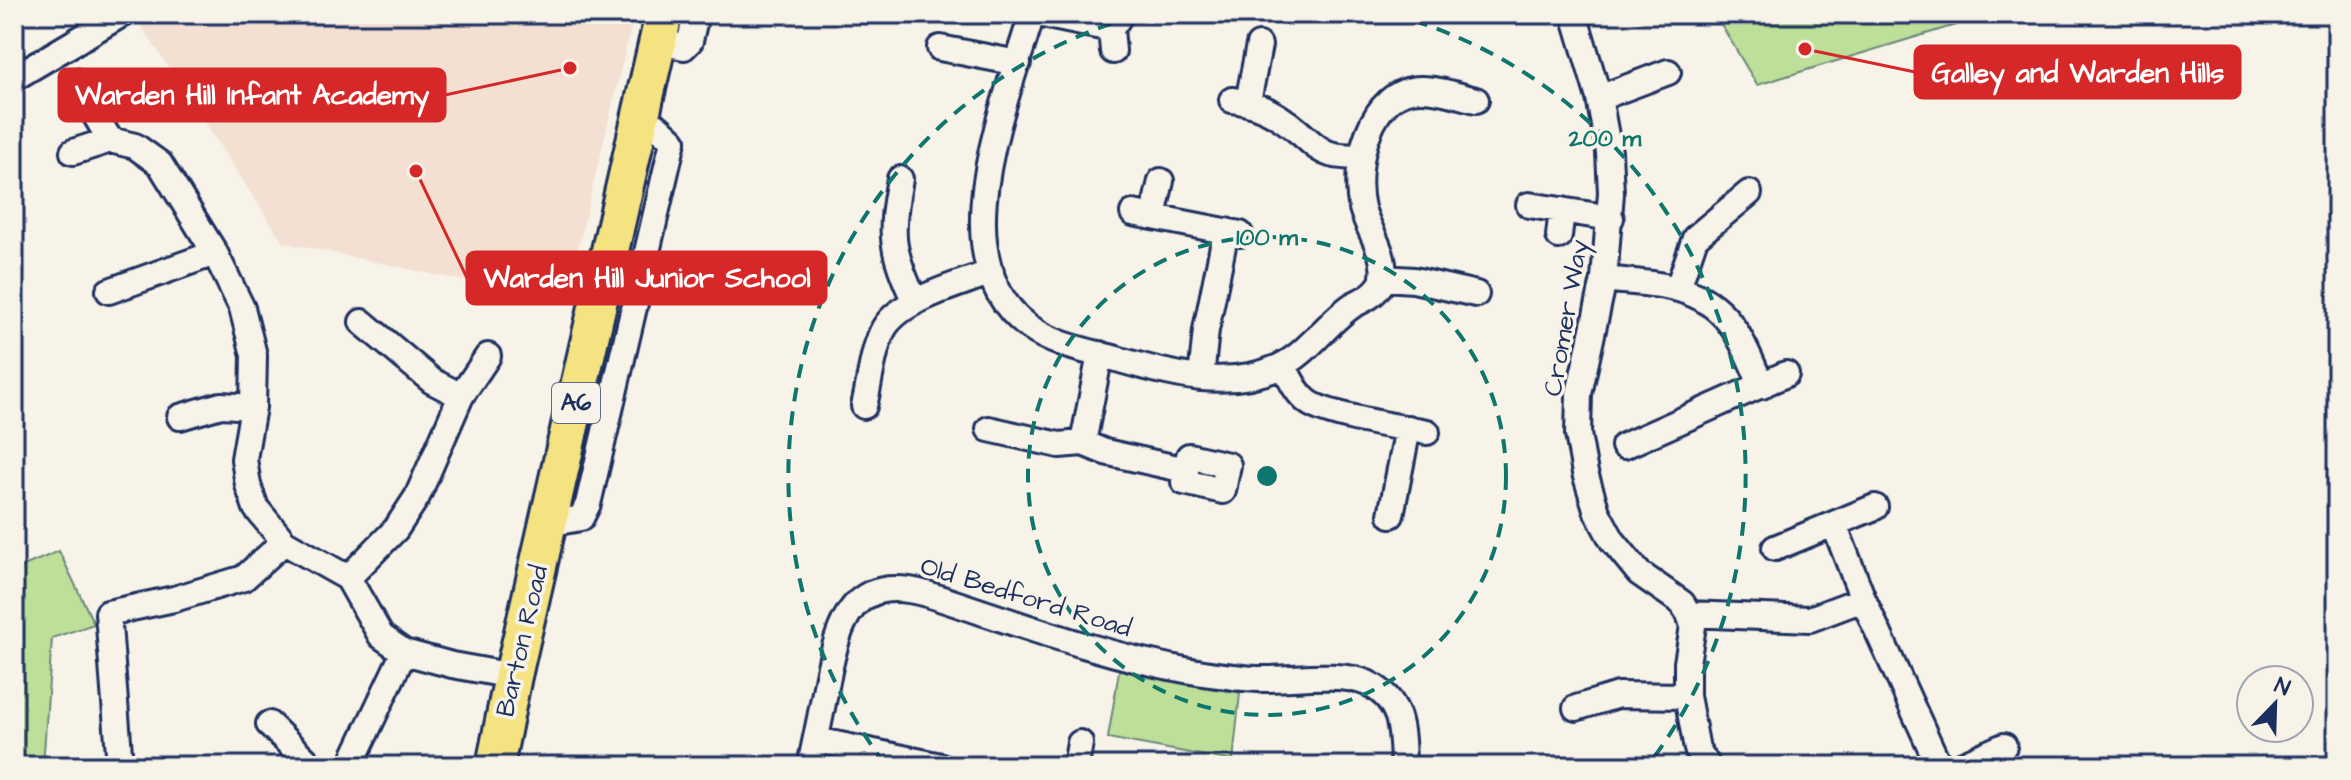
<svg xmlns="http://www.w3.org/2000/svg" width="2351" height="780" font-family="'Architects Daughter',sans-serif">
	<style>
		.built { fill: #f3e0d2 }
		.green { fill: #bedf99; stroke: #6c877c; stroke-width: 2 }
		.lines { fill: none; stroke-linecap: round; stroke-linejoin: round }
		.minor-casing { stroke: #1b2f5e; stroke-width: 30 }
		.highway-casing { stroke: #1b2f5e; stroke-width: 42 }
		.minor { stroke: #f7f3e8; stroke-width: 24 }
		.highway { stroke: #f5e382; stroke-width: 36 }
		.ring { fill: none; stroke: #0f766e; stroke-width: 4; stroke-dasharray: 14 10 }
		.labels { text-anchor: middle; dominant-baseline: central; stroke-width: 7; stroke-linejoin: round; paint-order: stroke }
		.shield { fill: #f7f3e8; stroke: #5d6a87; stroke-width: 2 }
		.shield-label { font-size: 24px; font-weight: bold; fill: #1b2f5e }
		.street-label { font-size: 26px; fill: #1b2f5e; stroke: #f7f3e8 }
		.centre { fill: #0f766e; stroke: #f7f3e8; stroke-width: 4 }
		.ring-label { font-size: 24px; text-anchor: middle; font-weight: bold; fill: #0f766e; stroke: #f7f3e8; stroke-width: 7; stroke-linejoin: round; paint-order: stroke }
		.leader { fill: none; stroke: #d62828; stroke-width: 3 }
		.callout-dot { fill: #d62828; stroke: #f7f3e8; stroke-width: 3 }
		.callout { fill: #d62828; stroke: #d62828; stroke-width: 3 }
		.callout-label { font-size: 28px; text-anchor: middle; font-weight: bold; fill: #fff }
	</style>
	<rect width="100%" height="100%" fill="#f7f3e8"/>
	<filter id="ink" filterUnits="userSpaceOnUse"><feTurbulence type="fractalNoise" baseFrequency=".0125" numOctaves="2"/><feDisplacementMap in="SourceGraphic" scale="16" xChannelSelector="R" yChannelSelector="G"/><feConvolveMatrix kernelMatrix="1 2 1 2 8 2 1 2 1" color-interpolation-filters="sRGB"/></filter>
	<g filter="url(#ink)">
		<path class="built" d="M154,14H634L565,303L283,242L140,24Z"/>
		<path class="green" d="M1715,14H1992L1757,85Z
			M59,551L94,624L52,638L43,766H14V570Z
			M1120,665L1240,693L1233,761L1108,738Z"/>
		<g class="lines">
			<g class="minor-casing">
				<path id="minor" d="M1032,14C1007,101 937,259 1029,327C1055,346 1090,351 1120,360C1172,375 1227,390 1279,367C1309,353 1326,323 1353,305C1362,300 1372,297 1378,288C1381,285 1383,281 1383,277C1387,254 1368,230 1362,208C1352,167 1369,88 1422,89C1440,89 1459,96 1476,100
					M1038,14L1111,29
					M1574,14L1599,98L1609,152L1611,193L1604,279L1579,394L1578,434L1585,473L1597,512L1612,540L1639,573L1682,603L1689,614L1693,626L1687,663V696L1697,749L1708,766
					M658,42L684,47L690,41L696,14
					M940,48L1018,63
					M1113,51L1111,29L1121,14
					M14,78L122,14
					M75,81L110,140L135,146L160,164L215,253L242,308L254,355L253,407L244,459L248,485L256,508L284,542L348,578L381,636L404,652L452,665L513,676
					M1599,98L1668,72
					M1232,100C1258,103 1279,114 1299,132C1309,140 1317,150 1330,154C1340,157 1351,156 1361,158
					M1248,102L1259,45
					M73,152L110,140
					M900,179C889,235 891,250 915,302
					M1529,205L1611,218
					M1133,213L1240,234
					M1153,216L1161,181
					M1559,236L1562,210
					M1383,278L1414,280L1476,294
					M1604,279C1654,285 1704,282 1734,329C1746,346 1753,367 1762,386
					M1678,288L1695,238L1749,193
					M109,291L215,253
					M1283,365C1290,378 1296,393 1308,402C1326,416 1401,427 1427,432
					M1201,378L1206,330L1226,231
					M461,396L488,356
					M864,406C870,382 872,354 882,332C897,299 960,285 991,272
					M180,417L221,405L253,407
					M989,429L1059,445L1083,443L1105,452L1186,470L1189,456L1228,465L1223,491L1184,482L1186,470
					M1083,443L1100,354
					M1624,446L1786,374
					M1391,515L1408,428
					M550,517L564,521L581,518L588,504L673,141L658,127L641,124
					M1834,524L1863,599
					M1775,548L1875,507
					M348,578L396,529L417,497L461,396L432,381L362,322
					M1689,614L1810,619L1863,599L1939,766
					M1576,708L1618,695L1687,696
					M269,724L312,766
					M816,740L941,766
					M120,766L108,613L174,599L244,578L284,542
					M350,766L404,652
					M810,766C816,738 822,710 827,681C839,621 852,573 927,594C1011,621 1097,654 1185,670C1209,674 1233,678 1258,679C1289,680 1339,671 1367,683C1403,700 1402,731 1403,766
					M1076,766L1080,743
					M1959,766L2004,746"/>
			</g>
			<g class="highway-casing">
				<path id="highway" d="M495,766L513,676L664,14"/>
			</g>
			<use href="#minor" class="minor"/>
			<use href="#highway" class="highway"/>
		</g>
	</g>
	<g class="ring">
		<circle cx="1267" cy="476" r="239"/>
		<path d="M885 764A478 478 0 0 1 1143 14M1391 14A478 478 0 0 1 1649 764"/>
	</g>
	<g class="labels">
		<rect class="shield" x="552" y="383" width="48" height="40" rx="6"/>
		<g class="shield-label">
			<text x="576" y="403">A6</text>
		</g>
		<g class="street-label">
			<text transform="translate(1566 318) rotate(-80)">Cromer Way</text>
			<text transform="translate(1026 597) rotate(17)">Old Bedford Road</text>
			<text transform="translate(522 641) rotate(-77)">Barton Road</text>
		</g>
	</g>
	<circle cx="1267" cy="476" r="12" class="centre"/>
	<g class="ring-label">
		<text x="1605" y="146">200 m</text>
		<text x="1267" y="245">100 m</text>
	</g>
	<path class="leader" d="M1805 49L1915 72M570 68L445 95M416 171L467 278"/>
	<g class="callout-dot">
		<circle cx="1805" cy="49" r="8"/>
		<circle cx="570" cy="68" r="8"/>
		<circle cx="416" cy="171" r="8"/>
	</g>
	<g class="callout">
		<rect x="1915" y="46" width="325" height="52" rx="8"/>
		<rect x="59" y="69" width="386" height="52" rx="8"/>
		<rect x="467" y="252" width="359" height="52" rx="8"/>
	</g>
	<g class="callout-label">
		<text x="2078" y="82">Galley and Warden Hills</text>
		<text x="252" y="104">Warden Hill Infant Academy</text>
		<text x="647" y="287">Warden Hill Junior School</text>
	</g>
	<rect width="2351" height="780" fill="none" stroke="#f7f3e8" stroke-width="48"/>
	<rect x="24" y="24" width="2303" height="732" fill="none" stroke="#1b2f5e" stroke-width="3" filter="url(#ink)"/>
	<g transform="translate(2275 704) rotate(23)"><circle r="38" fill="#f7f3e8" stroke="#9fa5b1" stroke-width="2"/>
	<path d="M0-6L14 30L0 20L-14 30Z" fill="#1b2f5e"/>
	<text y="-12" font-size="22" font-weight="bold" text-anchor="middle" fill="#1b2f5e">N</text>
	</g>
</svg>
